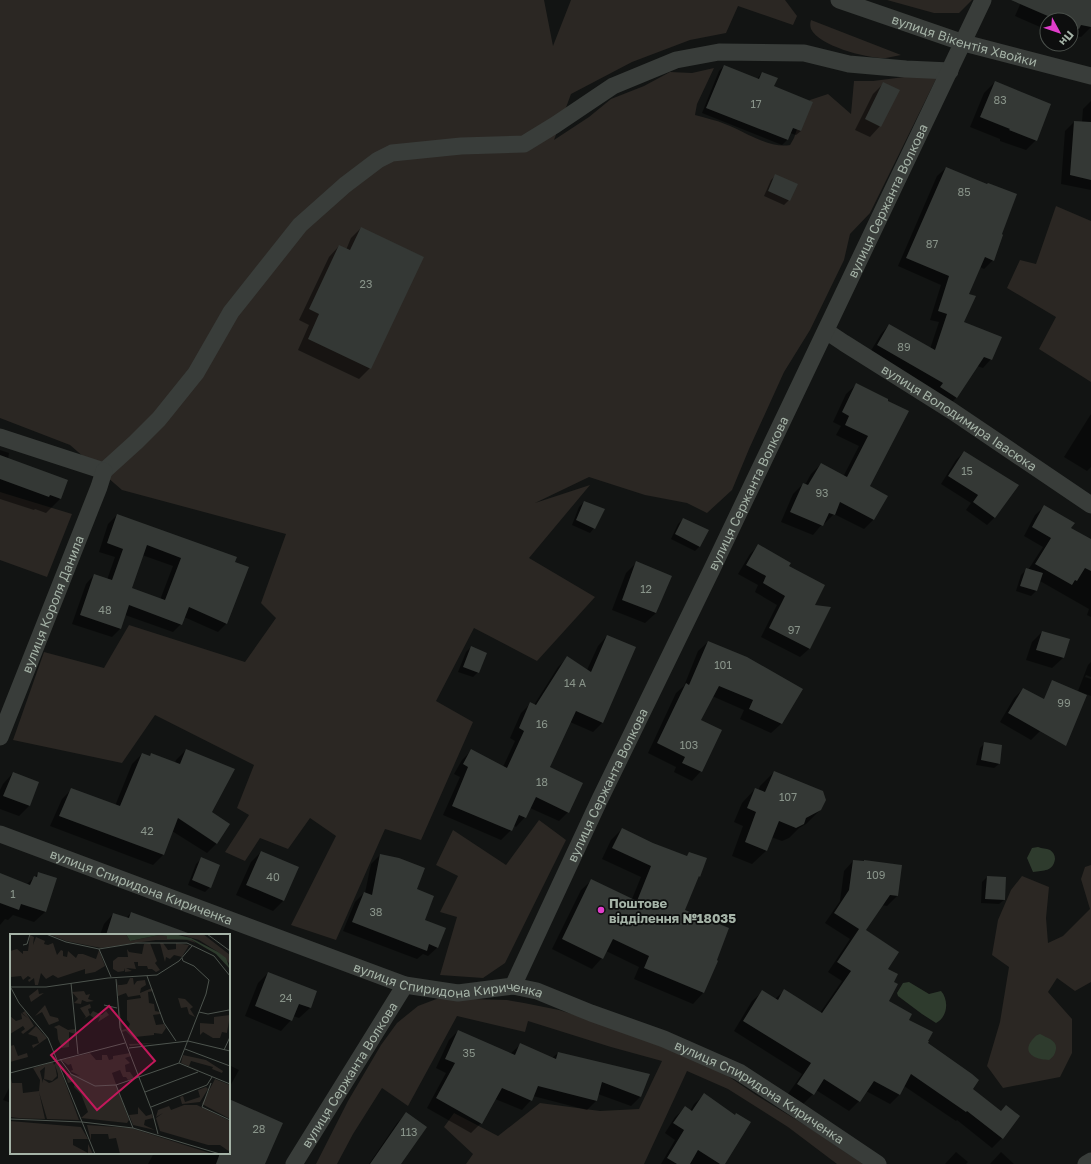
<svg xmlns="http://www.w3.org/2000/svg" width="1091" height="1164" font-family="'Golos Text',sans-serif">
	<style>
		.green { fill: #2b2723 }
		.water { fill: #2e3b2d }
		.shadow { fill: #0007; fill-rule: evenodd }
		.building { fill: #343835; fill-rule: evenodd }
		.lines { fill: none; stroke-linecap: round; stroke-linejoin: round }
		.minor { stroke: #393d3a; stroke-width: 17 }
		.poi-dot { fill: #e13dcb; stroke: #0d0e0e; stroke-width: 1.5 }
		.labels { text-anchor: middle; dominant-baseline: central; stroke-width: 3.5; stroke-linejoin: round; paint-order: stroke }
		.number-label { font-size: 11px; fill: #89948a }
		.street-label { font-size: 13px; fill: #a5b3a7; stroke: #0d0e0e }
		.poi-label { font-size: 13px; font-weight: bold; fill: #a5b3a7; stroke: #0d0e0e; text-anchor: start }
		.inset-road { fill: none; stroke: #4d544e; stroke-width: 1 }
		.view { fill: #c2185b; fill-opacity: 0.15; stroke: #c2185b; stroke-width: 2 }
		.inset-edge { fill: none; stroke: #a5b3a7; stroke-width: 2 }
	</style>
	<rect width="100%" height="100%" fill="#121413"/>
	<path class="green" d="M0,0H544L553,46L571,0H785L797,16L793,25L738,6L726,33L690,40L632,62L571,94L554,140L589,117L611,99L644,86L670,72L692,73L714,68L697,104L695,115C705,118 716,120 725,124C744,131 769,149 790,145L794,138L802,114L810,100L828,94L851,114L854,81H873L912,76L937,77L870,213L850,234L844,260L810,330L784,372L749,449L732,490L707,513L687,503L645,495L589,477L535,503L590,485L529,558L595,597L537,661L474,628L436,701L473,722L421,840L385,829L336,940L291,925L336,836L310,818L288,849L260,838L245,861L225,852L249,815L237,808L254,765L155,715L122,763L13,740L44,652L104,668L129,625L245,662L276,618L261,603L286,534L122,490L70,445L0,418Z
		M887,0H972L959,13H934Z
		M811,20L901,55C896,56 891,57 886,58C868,59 819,46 811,29C810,26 810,23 811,20Z
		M1056,206L1091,221V382L1039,349L1056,317L1007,288L1020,260L1036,264Z
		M0,492L72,514L47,577L0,560Z
		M539,820L566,840L505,963L483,978L440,975L457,917L440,912L458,876L436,865L453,830L506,865Z
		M1091,865V982L1075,991L1057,978L1048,992L1072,1019V1053L1060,1077L1003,1088L987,1066L1000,1022L1009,967L992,955L998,920L1011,890L1022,876L1049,887L1046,918L1048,943L1063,936L1090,909L1081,879L1085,867Z
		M439,998L507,1000L524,1003L559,1010L611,1026L716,1068L756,1095L808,1127L863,1164H837L788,1127L728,1089L687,1071L644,1164H466L473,1154L444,1127L454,1113L498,1136L540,1103L600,1111L639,1109L662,1061L611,1047L528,1021L525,1032L457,1016L408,1106L382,1088L353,1134L337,1164H316L348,1101L381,1045L397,1023L418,1006Z"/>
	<path class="water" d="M1038,847C1042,849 1046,848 1050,850C1053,852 1055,855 1055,859C1053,872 1044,870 1033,872L1027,858L1032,848Z
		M909,982L929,994L941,991C949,1000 948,1017 936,1023L922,1014L898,996L897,993L903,983Z
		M1040,1034C1047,1038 1057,1040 1056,1049C1055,1055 1053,1057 1049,1060C1037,1060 1021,1054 1032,1040C1035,1037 1036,1035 1040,1034Z"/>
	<path class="shadow" d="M1022,0H1091V27L1081,37L1072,35L1071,36V20H1047V30L1015,16Z
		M724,66L757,79L762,73L773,87L801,131L796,135L790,133L787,140L782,145L702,113L719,71Z
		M995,82L1036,140L1026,150L1000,141V139L970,127L984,93Z
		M884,83L880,126L870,137L855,130L873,94Z
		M1091,101V190L1061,184L1065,131L1074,122H1082L1083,109Z
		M946,168L1001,235L993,260L984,269L980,267L968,294L963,322L991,359L983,368L977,366L956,398L948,406L869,354L881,334L889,325L930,349L939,322L930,320L941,285L898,266L937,176Z
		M776,175L789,200L784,205L764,196L771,180Z
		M361,228L423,257L370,368L359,379L298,350L309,325L299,320L329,257L339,246L346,250L351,238Z
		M856,385L887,400L868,486L887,496L873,520L864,529L834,514L824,524L823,523L813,535L781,522L793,494L803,484L805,485L811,474L821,464L843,477L859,446L836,435L841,426L833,422L846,394Z
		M1091,414V467L1087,471L1064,457Z
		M0,450L9,453L8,459L60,499L46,513L35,509L34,510L0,499Z
		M964,452L1017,486L994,518L987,525L966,510L971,503L941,484L956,460Z
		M584,502L594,528L590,533L572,525L579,507Z
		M1044,507L1091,546V617L1087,615L1089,609L1040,581L1036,591L1031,596L1016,591L1021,575L1026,570H1028L1043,547L1024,536L1035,515Z
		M117,515L235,558L226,624L218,632L184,617L181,624L173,632L125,615L120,629L112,637L72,624L86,584L94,575L107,580L115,557L99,552L108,524ZM142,555L173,566L160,600L130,589Z
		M683,519L700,546L695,551L671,539L678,524Z
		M758,546L788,567L813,606L830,608L809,649L800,657L761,637L777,605L755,592L758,585L738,574L750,554Z
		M636,563L656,613L645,623L612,610L626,573Z
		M1042,632L1063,658L1052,668L1026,660L1032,642Z
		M607,636L602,723L593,732L570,722L549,767L568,812L559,821L530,808L525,817L516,827L513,825L511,830L501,840L443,815L460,777L454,774L462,760L471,751L503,767L515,741L510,738L521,713L530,704L534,705L558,667L567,658L587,670L598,646Z
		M708,642L801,689L781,724L771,733L740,719L744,710L712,696L700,720L701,771L692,781L674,772L676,767L648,753L676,693L684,686L698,651Z
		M471,647L478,672L473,677L458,672L466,652Z
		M1091,662V677L1086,675L1085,677L1091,679V696L1078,691L1088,665Z
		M1023,689L1040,731L1031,740L1000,722L1014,698Z
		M985,743L999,764L994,768L976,765L980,748Z
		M186,750L211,812L217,843L207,853L172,831L163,855L153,865L50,826L62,799L72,789L115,806L132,764L142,754L149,757L151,754L175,763L176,760Z
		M774,772L820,810L806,824L799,828L789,838L782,841L771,837L766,851L752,864L732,856L743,826L734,822L742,803L755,789L758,791L760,786Z
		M13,773L37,783L29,806L19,816L0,809V790L3,784Z
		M622,829L653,843L686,857L689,854L706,859L684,911L715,960L717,961L703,993L693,1004L634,979L639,967L606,951L602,958L592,969L552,949L581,890L592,880L632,899L641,877L602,859L611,840Z
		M261,852L283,901L273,911L236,895L251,862Z
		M380,855L415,890L424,921L438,947L428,956L423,954L417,959L343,931L355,902L364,893H365L371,864Z
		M201,859L210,887L205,892L188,885L196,864Z
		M853,861L862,862L864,861L901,865L897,896L887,906L882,905L865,931L887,969L892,982L887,1002L908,1020L927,1043L972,1089L1002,1138L992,1148L957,1120L956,1121L904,1086L900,1094L890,1104L866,1091L859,1101L849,1111L816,1090L813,1094L803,1104L788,1094L802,1074L734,1031L752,1001L762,992L775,999L784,991L820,1013L842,981L828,972L850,939L825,923L840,901L844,871Z
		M39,873L56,879L45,912L34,922L13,915L8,920L5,919L0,925V874L27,884Z
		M987,877L1004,900L999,904L981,903L982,882Z
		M131,913L192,935H100L104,924L113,914L126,918Z
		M268,973L310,1008L299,1018L293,1016L291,1020L281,1031L245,1016L258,983Z
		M458,1031L510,1054L520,1045L552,1058L558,1053L640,1097L631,1106L598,1094L596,1101L587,1110L533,1096L531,1100L522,1110L495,1099L481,1123L471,1133L427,1108L446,1073L436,1068L449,1040Z
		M229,1065L239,1070L229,1088Z
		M11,1084V1103L3,1100Z
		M704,1095L724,1164H661L675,1140L665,1133L675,1117L685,1108L690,1111L694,1104Z
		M229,1100L259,1164H148L154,1153H229Z
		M406,1114L400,1164H369L397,1123Z
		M956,1152L968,1162L966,1164H945Z
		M1001,1152L1014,1164H990Z"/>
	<path class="building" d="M1011,0H1091V27L1081,25L1079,29L1071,26V20H1057Z
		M724,65L759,79L762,72L778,78L774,86L813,102L801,131L793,128L788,140L706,108Z
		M995,81L1051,104L1037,141L1009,130L1010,129L980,117Z
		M883,82L900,90L881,127L865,119Z
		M1074,121L1091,122V180L1070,175Z
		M946,167L987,184L988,183L1017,194L1002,234L1003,235L994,261L985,257L969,294L976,296L964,322L1002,337L992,360L984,357L957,398L940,387L943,383L877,345L889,324L935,350L947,314L938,311L949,276L906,258Z
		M775,174L798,184L790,201L768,191Z
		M361,227L424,257L371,369L308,339L319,314L309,309L339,245L350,250Z
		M856,383L888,399V401L909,411L870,486L888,496L874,520L840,502L835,515L829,513L823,526L790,512L803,483L808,485L821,463L847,477L868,436L845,425L849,416L842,412Z
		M964,451L1019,485L995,518L973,502L978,495L948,476Z
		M0,455L68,480L61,499L50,495L49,497L0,479Z
		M584,501L605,509L595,529L576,520Z
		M1044,505L1075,523L1071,528L1091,539V571L1085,568L1077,581L1075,580L1072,585L1035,564L1051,538L1032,527Z
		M117,514L237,557L235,562L249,567L227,624L189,607L182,625L129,605L121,629L80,615L94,574L112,580L123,549L107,543ZM147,545L181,558L165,600L132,588Z
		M683,518L709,530L700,547L675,534Z
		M758,544L791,563L789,566L825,585L815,605L831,607L810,649L769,628L785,596L763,583L766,576L746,565Z
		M636,561L672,576L656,613L622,600Z
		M1026,568L1043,573L1037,591L1020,586Z
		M1042,631L1070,639L1064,658L1036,650Z
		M607,635L636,647L603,723L576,711L550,767L583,783L569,813L536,797L526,818L519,815L512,831L452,806L468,767L463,764L471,749L507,768L524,731L519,728L530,702L536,705L567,656L591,672Z
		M708,641L747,657L803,689L782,724L749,709L753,700L719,686L701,720L722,730L702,772L682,763L685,757L657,743L686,683L689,685Z
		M471,646L487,653L479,673L463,667Z
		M1052,680L1087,695L1066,746L1008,713L1023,688L1044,699Z
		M984,742L1002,745L1000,764L981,760Z
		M186,749L235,769L212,812L230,824L217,844L178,818L164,855L59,816L71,788L120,806L142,753L150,756L151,753L180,764Z
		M774,771L823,791L826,800L821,810L806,818L804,824L796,828L779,821L767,851L745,842L756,812L747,808L755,788L765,792Z
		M13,772L39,782L30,806L3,796Z
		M622,828L653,843L687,856L689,852L707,858L700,877L699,876L685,910L729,928L717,960L718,961L704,993L644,968L649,956L613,939L603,959L562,939L591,879L637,901L651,866L612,848Z
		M261,851L299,867L284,901L246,885Z
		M380,854L399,858L425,868L417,889L434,896L425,920L446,928L438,948L429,944L427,951L352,922L364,892L372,895Z
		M201,857L220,865L211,888L192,880Z
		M853,860L864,861V860L902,865L898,896L890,895L866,930L899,952L888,969L898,974L894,982L898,984L889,1001L912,1014L909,1020L933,1032L928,1041H929L928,1043L972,1074L979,1080L973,1089L1001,1111L1006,1105L1020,1116L1003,1139L967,1111L966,1112L911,1074L900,1095L874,1081L860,1102L824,1079L814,1095L797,1084L811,1063L743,1021L762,990L778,1000L784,989L822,1013L851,971L837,962L859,929L834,913L849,890Z
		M38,872L57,878L46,912L21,904L19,910L0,903V873L30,885L34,876L37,877Z
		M987,876L1006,877L1005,900L985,899Z
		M131,912L188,933V935H106L113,913L129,918Z
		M268,972L317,991L311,1008L299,1004L292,1021L255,1006Z
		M458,1030L515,1055L520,1043L556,1059L558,1052L650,1074L641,1097L602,1082L597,1101L538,1086L532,1101L502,1088L482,1124L436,1098L455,1063L445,1059Z
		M704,1093L735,1115L736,1113L751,1122L725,1164H720L698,1150L690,1164H677L667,1158L684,1130L673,1123L685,1106L692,1111Z
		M229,1099L283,1123L265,1164H216L220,1153H229Z
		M406,1112L427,1127L401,1164H370Z"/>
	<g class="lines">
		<g class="minor">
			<path id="s1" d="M839,0L964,43L1091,76"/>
			<path id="s2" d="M826,331L844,343L952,411L1091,505"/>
			<path d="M0,437L104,471"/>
			<path d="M104,471L136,442L159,419L196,373L231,312L300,225L345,185L378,160L392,153L461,146L524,144L555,125L613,86L676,60L719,52L804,53L849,64L906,69L950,71"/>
			<path id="s3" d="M0,737L99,487L104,471"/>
			<path id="s4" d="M0,834L405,985L458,993L513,986L537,991L591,1013L664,1039L739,1072L796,1109L878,1164"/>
			<path id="s5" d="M513,986L599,801L713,567L983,0"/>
			<path id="s6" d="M294,1164L405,985"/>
			<path d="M1086,1164L1091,1161"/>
		</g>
	</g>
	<circle class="poi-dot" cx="601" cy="910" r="4"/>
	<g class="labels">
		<g class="number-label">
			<text x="1000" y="99">83</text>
			<text x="756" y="103">17</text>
			<text x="964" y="191">85</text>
			<text x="932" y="243">87</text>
			<text x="366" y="283">23</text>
			<text x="904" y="346">89</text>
			<text x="967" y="470">15</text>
			<text x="822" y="492">93</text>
			<text x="646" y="588">12</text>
			<text x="105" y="609">48</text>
			<text x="794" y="629">97</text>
			<text x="723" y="664">101</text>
			<text x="575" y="682">14 А</text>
			<text x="1064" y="702">99</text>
			<text x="542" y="723">16</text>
			<text x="689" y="744">103</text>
			<text x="542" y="781">18</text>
			<text x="788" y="796">107</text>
			<text x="147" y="830">42</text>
			<text x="876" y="874">109</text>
			<text x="273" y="876">40</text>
			<text x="13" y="893">1</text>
			<text x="376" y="911">38</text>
			<text x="286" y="997">24</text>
			<text x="469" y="1052">35</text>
			<text x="259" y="1128">28</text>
			<text x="409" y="1131">113</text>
		</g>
		<g class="street-label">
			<text stroke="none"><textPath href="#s1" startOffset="132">вулиця Вікентія Хвойки</textPath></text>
			<text stroke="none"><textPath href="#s5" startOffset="870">вулиця Сержанта Волкова</textPath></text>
			<text stroke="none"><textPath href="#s2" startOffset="159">вулиця Володимира Івасюка</textPath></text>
			<text stroke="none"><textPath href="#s5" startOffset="546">вулиця Сержанта Волкова</textPath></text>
			<text stroke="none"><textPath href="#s3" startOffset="143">вулиця Короля Данила</textPath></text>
			<text stroke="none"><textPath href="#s5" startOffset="222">вулиця Сержанта Волкова</textPath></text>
			<text stroke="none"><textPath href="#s4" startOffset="151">вулиця Спиридона Кириченка</textPath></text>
			<text stroke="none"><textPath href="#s4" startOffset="475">вулиця Спиридона Кириченка</textPath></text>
			<text stroke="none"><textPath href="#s6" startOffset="105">вулиця Сержанта Волкова</textPath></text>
			<text stroke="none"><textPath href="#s4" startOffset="811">вулиця Спиридона Кириченка</textPath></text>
		</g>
		<g class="poi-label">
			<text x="609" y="903">Поштове<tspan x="609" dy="15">відділення №18035</tspan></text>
		</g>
	</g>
	<g transform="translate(10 934)">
		<rect width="220" height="220" fill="#121413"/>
		<path d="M38,0H116L120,7L149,1L158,2L160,5L176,6H182L186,9L177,6H146L91,14L56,7ZM157,0H193L220,21V30L208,18L189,6L172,1ZM20,1L24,3L23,11L26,3L35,7L34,10L38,11L43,9L47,21L51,16L53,17V22L57,23L58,17L66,24L68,20H73L86,25L89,16L95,32L85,38L75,40V35L48,44L43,41L36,45L31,39L28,51H25L24,44L19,48L18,46L21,44L18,42L13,46L11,42L1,43L0,17L7,15L13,20V17H18ZM140,9L147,27L145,29L150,36L146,38L142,35H138L137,32H128V28H124L126,35L116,34L122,37L115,38V34L114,37L108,38L103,35V27L108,23H118L117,15L119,18L132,20L134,10ZM150,9H153L158,16L166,15V9L179,11L172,23L164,21L160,25L156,23L155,28ZM120,44H123L124,51L127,47L135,46L136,51L131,54L130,59L142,54L143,57L138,58L139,69L144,70L145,77L150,78V80L143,81L146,91L154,90L156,94L152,100L144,99V101L125,103V106L116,97L112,98L119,110L145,109L120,112L110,95L107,46L108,51H111L117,50ZM116,59L118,63L130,61L131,64L117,66V86L120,90L118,94L112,96L108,62ZM28,55L29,60L34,59L21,68L19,62ZM74,57L76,61L80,60L78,65L84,67L77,68L72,66L71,70L64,69L68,65L62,58ZM168,64L175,65L183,73L180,75L185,83L179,80L177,73L171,74ZM80,70L81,74L78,75L80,81L83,77L92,81L96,77L99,81L88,88L90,83L85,85L80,81L74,85L76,83L70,74ZM35,71L40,82L48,84L49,87L39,91L32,78L25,82ZM15,77L24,92L13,100L11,98L15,95L13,92L0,100V82L6,87L12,85L11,79L19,85L12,79ZM220,81L217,99L212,98L210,104H203L193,98L190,101V89L204,90V83ZM49,91L58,96L65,95V100L59,98V113L52,114L48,105L47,95L44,93ZM26,92L37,104L23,114L22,111L29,109L27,103L18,100ZM4,111L8,122L17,119L18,123L0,128V112ZM80,119L86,126H92V121H97L99,126L103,125V122L120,119L121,122L115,124L120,129L115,131L116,138H120L124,144L118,146L116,143H113L110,136L102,139L119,186L117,189L71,184L78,178L71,160L64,153L65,147L58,149L54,135L56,139L70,142L60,137L63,136L61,130L58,131L51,126ZM173,121L196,126L213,137L212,139L202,135L203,133L181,127L179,132L195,139L171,129ZM47,127L69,186L37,185L29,158L35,185L0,184L9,183H0V140L2,149H12L13,159L29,157L30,146L23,134L43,128L44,131ZM45,131L48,140V144L42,148L39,149L33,145V149L30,137L35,133L34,145L42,147L47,142ZM205,145L220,151V185L192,170ZM196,153L198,155L190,168L172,170L170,163L173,162L175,168L190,163L188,156ZM174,171H187L220,187V218L210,211H198L150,197L146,184L153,179L146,183L148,176L159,172L161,176ZM128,173L136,182L142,180L143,184L135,186L134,191L145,196L123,191L119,181L128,180ZM0,187L71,193L78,205H63V211L78,219V210L83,220H0ZM77,191L121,194L203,220H110L106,204L99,205L98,200H81V207Z" fill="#2b2723" fill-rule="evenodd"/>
		<path d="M116,0H164L181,4L208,18L216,24L220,35L206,20L182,6L160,5H157V2L149,1L120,7Z" fill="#2e3b2d"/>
		<path class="inset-road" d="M36,0L56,8L89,15L126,9H177L204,22L220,42M197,0L220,17M13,11L17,10L20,0M89,15L101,43M137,42L154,89L166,107M106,45L110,94L142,177L148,200M61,49L68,120M0,53H36L98,44L147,41L169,27L182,12M1,54L9,69L38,104L85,220M94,71L107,74M189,78L198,80L219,76M119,114L178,107L220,117M175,115L220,132M214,116L220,103M50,125L61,140L85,152L106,151L169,129L220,150M169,129L196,60L199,46L184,32L173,27L172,24M0,139L115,109M201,149L192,173L220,186M106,151L123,194M135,158L188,138M141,173L197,151L202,143M0,185L72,188L123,194L210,220"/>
		<path class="view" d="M99,72L145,127L87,176L41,121Z"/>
		<rect width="220" height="220" class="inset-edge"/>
	</g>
	<g transform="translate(1059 32) rotate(130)"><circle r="19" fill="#0d0e0e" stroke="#4a504b"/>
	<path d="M0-3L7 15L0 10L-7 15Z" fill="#e13dcb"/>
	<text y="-6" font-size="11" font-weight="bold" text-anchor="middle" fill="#a5b3a7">Пн</text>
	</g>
</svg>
